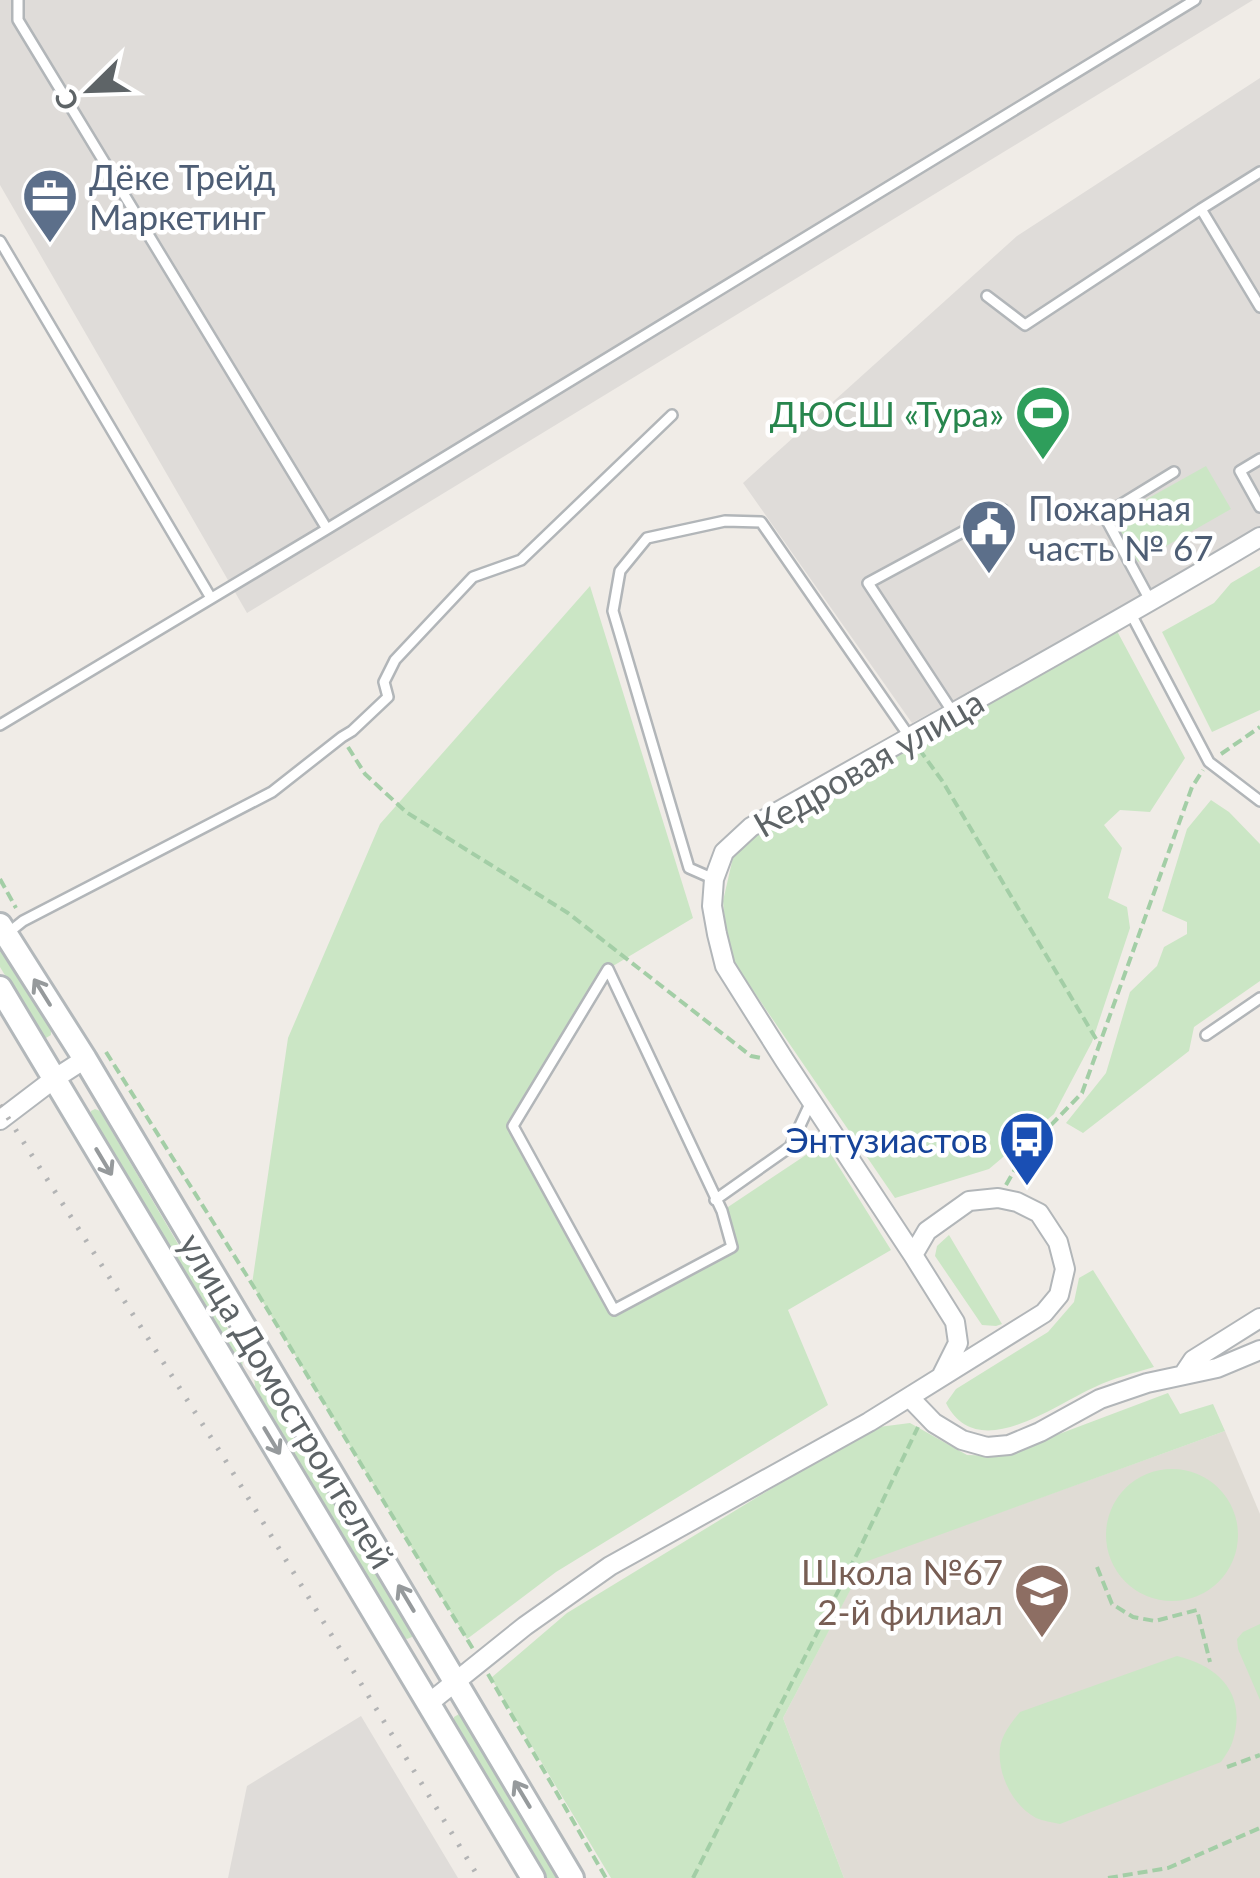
<svg xmlns="http://www.w3.org/2000/svg" width="1260" height="1878" font-family="Lato,sans-serif">
	<style>
		.industrial { fill: #dfdcd9 }
		.education { fill: #e0dcd5 }
		.green { fill: #cbe6c5 }
		.lines { fill: none; stroke-linecap: round; stroke-linejoin: round }
		.lane-casing { stroke: #b2b6b9; stroke-width: 14 }
		.street-casing { stroke: #b2b6b9; stroke-width: 22 }
		.secondary-casing { stroke: #b3b8bb; stroke-width: 28 }
		.path { stroke: #a3cea6; stroke-width: 4; stroke-dasharray: 10 5; stroke-linecap: butt }
		.lane { stroke: #fff; stroke-width: 9 }
		.street { stroke: #fff; stroke-width: 18 }
		.secondary { stroke: #fff; stroke-width: 22 }
		.rail { stroke: #b3b4b5; stroke-width: 5; stroke-dasharray: 2.5 12; stroke-linecap: butt }
		.oneway { stroke: #969a9c }
		.labels { text-anchor: middle; dominant-baseline: central; stroke-width: 9; stroke-linejoin: round; paint-order: stroke }
		.service-label { font-size: 35px; fill: #4e5e75; stroke: #fff; text-anchor: start }
		.leisure-label { font-size: 35px; fill: #27864d; stroke: #fff; text-anchor: end }
		.street-label { font-size: 35px; fill: #5e6467; stroke: #fff }
		.transit-label { font-size: 35px; fill: #164399; stroke: #fff; text-anchor: end }
		.education-label { font-size: 35px; fill: #785e54; stroke: #fff; text-anchor: end }
	</style>
	<rect width="100%" height="100%" fill="#f0ece7"/>
	<path class="industrial" d="M0,0H1253L247,613L0,185Z
		M1260,78V534L912,723L743,483L1017,236Z
		M361,1716L458,1878H228L247,1786Z"/>
	<path class="education" d="M1225,1431L1260,1514V1878H844L783,1718L865,1561Z"/>
	<path class="green" d="M1206,466L1231,509L1138,562L1113,518Z
		M1260,566V710L1212,732L1162,632L1214,603L1231,583Z
		M590,586L693,918L608,969L513,1127L615,1310L731,1247L722,1211L824,1143L891,1250L788,1310L828,1405L556,1572L467,1639L252,1284L288,1038L380,824Z
		M1117,631L1185,758L1150,812L1120,810L1104,825L1122,848L1108,898L1127,907L1130,928L1092,1042L1054,1114L989,1169L895,1198L728,954L723,901L734,853L760,829L908,750Z
		M1211,800L1229,812L1260,844V981L1194,1027L1189,1051L1083,1133L1066,1123L1106,1073L1130,992L1157,966L1164,947L1187,934V922L1162,911L1187,829Z
		M0,944L51,1030V1035L46,1038L41,1036L0,967Z
		M95,1109L100,1111L242,1353L243,1374L91,1117V1111Z
		M949,1235L1002,1324L996,1326L982,1325L935,1256L937,1246Z
		M1093,1270L1154,1367C1134,1373 1113,1378 1095,1387C1054,1405 977,1465 946,1403L956,1389L1048,1332L1074,1302L1079,1278Z
		M253,1370L412,1631V1637L407,1639L402,1637L256,1393Z
		M1168,1393L1180,1414L1213,1404L1225,1431L865,1562L783,1718L844,1878H611L491,1678L567,1613L871,1428L910,1423L967,1455L1001,1456Z
		M1106 1535a66 66 0 1 1 132 0a66 66 0 1 1-132 0Z
		M1260,1624V1700L1238,1649L1237,1639L1243,1632Z
		M1177,1656C1219,1666 1247,1694 1233,1740C1231,1748 1225,1756 1221,1762L1060,1824C1052,1822 1043,1821 1036,1818C1013,1806 997,1774 1000,1748C1002,1734 1011,1723 1020,1712Z
		M459,1714L464,1716L559,1878H547L454,1722V1717Z"/>
	<g class="lines">
		<g class="lane-casing">
			<path id="lane" d="M18,0V20L327,529
				M1260,172L1201,209L1260,307
				M0,241L211,598
				M987,296L1025,325L1201,209
				M1260,459L1240,471L1260,507
				M1151,602L1104,515L1174,472
				M1131,614L1209,762L1260,801
				M952,711L868,583L1003,510
				M0,725L327,529L1195,0
				M714,879L689,868L613,611L620,571L647,538L725,521L761,522L909,736
				M8,933L23,921L272,792L342,737L352,731L388,697L384,682L395,660L473,577L521,560L672,415
				M608,969L722,1211L732,1247L614,1310L513,1126Z
				M1206,1035L1260,998
				M715,1200L790,1147L810,1104"/>
		</g>
		<g class="street-casing">
			<path id="street" d="M0,1120L54,1079L85,1059
				M913,1255L785,1061L725,966L717,934L712,906L714,879L724,852L751,827C920,730 1093,637 1260,537
				M1183,1375L1193,1360L1260,1318
				M910,1398L934,1423L962,1440L987,1447L1009,1445L1040,1432L1100,1399L1147,1383L1217,1368L1260,1350
				M429,1703L525,1626L610,1566L869,1422L1044,1313L1059,1295L1065,1269L1058,1242L1039,1213L1017,1202L998,1198L969,1201L927,1231L913,1255L955,1322L958,1343L941,1377"/>
		</g>
		<g class="secondary-casing">
			<path id="secondary" d="M0,925L85,1059L572,1878
				M0,988L533,1878"/>
		</g>
		<path class="path" d="M348,747L365,774L406,812L568,913L751,1056L761,1058
			M919,749L943,782L1099,1044
			M1221,754L1260,727
			M0,879L16,908
			M106,1052L252,1284L473,1649
			M1006,1185L1025,1152L1082,1093L1192,787L1203,770
			M1097,1567L1112,1604L1133,1617L1155,1621L1197,1610L1210,1662
			M488,1674L606,1878
			M1227,1767L1260,1755
			M693,1878L859,1550L918,1427
			M1108,1878L1168,1868L1260,1828"/>
		<use href="#lane" class="lane"/>
		<use href="#street" class="street"/>
		<use href="#secondary" class="secondary"/>
		<path class="rail" d="M0,1105L224,1458L479,1878"/>
	</g>
	<defs><path id="oneway-shaft" d="M-6 0H5M1.5-3L5.5 0L1.5 3" fill="none" stroke-width="1.6" stroke-linecap="round" stroke-linejoin="round" transform="scale(2.5)"/></defs>
	<g class="oneway">
		<use href="#oneway-shaft" transform="translate(42 992) rotate(-122)"/>
		<use href="#oneway-shaft" transform="translate(104 1162) rotate(59)"/>
		<use href="#oneway-shaft" transform="translate(272 1441) rotate(59)"/>
		<use href="#oneway-shaft" transform="translate(406 1598) rotate(-121)"/>
		<use href="#oneway-shaft" transform="translate(522 1794) rotate(-121)"/>
	</g>
	<defs>
		<g id="office-pin" transform="scale(2.875)"><path d="M0 17L-7.5 6A9.5 9.5 0 1 1 7.5 6Z" fill="#5c6f8a" stroke="#fff"/><path d="M-6-3h4V-5.5h4V-3h4V5H-6ZM-1-4.5V-3h2v-1.5ZM-6 0V1H6V0Z" fill="#fff"/></g>
		<g id="stadium-pin" transform="scale(2.875)"><path d="M0 17L-7.5 6A9.5 9.5 0 1 1 7.5 6Z" fill="#2e9e5b" stroke="#fff"/><path d="M0-5a6.5 5 0 1 0 0 10a6.5 5 0 1 0 0-10ZM-3.5-1.8h7v3.6h-7Z" fill="#fff"/></g>
		<g id="civic-pin" transform="scale(2.875)"><path d="M0 17L-7.5 6A9.5 9.5 0 1 1 7.5 6Z" fill="#5c6f8a" stroke="#fff"/><path d="M-.6-6.5H3V-4.5H.6V-3L4-1V1h2V6H-6V1h2V-1L-.6-3ZM-1.2 2.5V6h2.4V2.5Z" fill="#fff"/></g>
		<g id="bus-pin" transform="scale(2.875)"><path d="M0 17L-7.5 6A9.5 9.5 0 1 1 7.5 6Z" fill="#1a4fb4" stroke="#fff"/><path d="M-5-6H5V4H4V6H2V4H-2V6H-4V4H-5ZM-3.5-4V0h7V-4ZM-3.5 1.2v1.5H-2V1.2ZM2 1.2v1.5H3.5V1.2Z" fill="#fff"/></g>
		<g id="school-pin" transform="scale(2.875)"><path d="M0 17L-7.5 6A9.5 9.5 0 1 1 7.5 6Z" fill="#8d6e63" stroke="#fff"/><path d="M0-5L7-2L0 1L-7-2ZM-4 1L0 2.5L4 1V4Q0 6-4 4Z" fill="#fff"/></g>
	</defs>
	<g fill-rule="evenodd">
		<use href="#office-pin" x="50" y="196"/>
		<use href="#stadium-pin" x="1043" y="413"/>
		<use href="#civic-pin" x="989" y="527"/>
		<use href="#bus-pin" x="1027" y="1139"/>
		<use href="#school-pin" x="1042" y="1591"/>
	</g>
	<g class="labels">
		<g class="service-label">
			<text x="89" y="176">Дёке Трейд<tspan x="89" dy="40">Маркетинг</tspan></text>
			<text x="1028" y="507">Пожарная<tspan x="1028" dy="40">часть № 67</tspan></text>
		</g>
		<g class="leisure-label">
			<text x="1004" y="413">ДЮСШ «Тура»</text>
		</g>
		<g class="street-label">
			<text transform="translate(868 762) rotate(-30)">Кедровая улица</text>
			<text transform="translate(288 1400) rotate(59)">улица Домостроителей</text>
		</g>
		<g class="transit-label">
			<text x="988" y="1139">Энтузиастов</text>
		</g>
		<g class="education-label">
			<text x="1003" y="1571">Школа №67<tspan x="1003" dy="40">2-й филиал</tspan></text>
		</g>
	</g>
	<g transform="translate(90 90) rotate(247)" stroke="#ffffff" stroke-width="8" paint-order="stroke">
	<path d="M0-8L18 38L0 25L-18 38Z" fill="#5e6467"/>
	<text y="-15" font-size="28" font-weight="bold" text-anchor="middle" fill="#5e6467">С</text>
	</g>
</svg>
